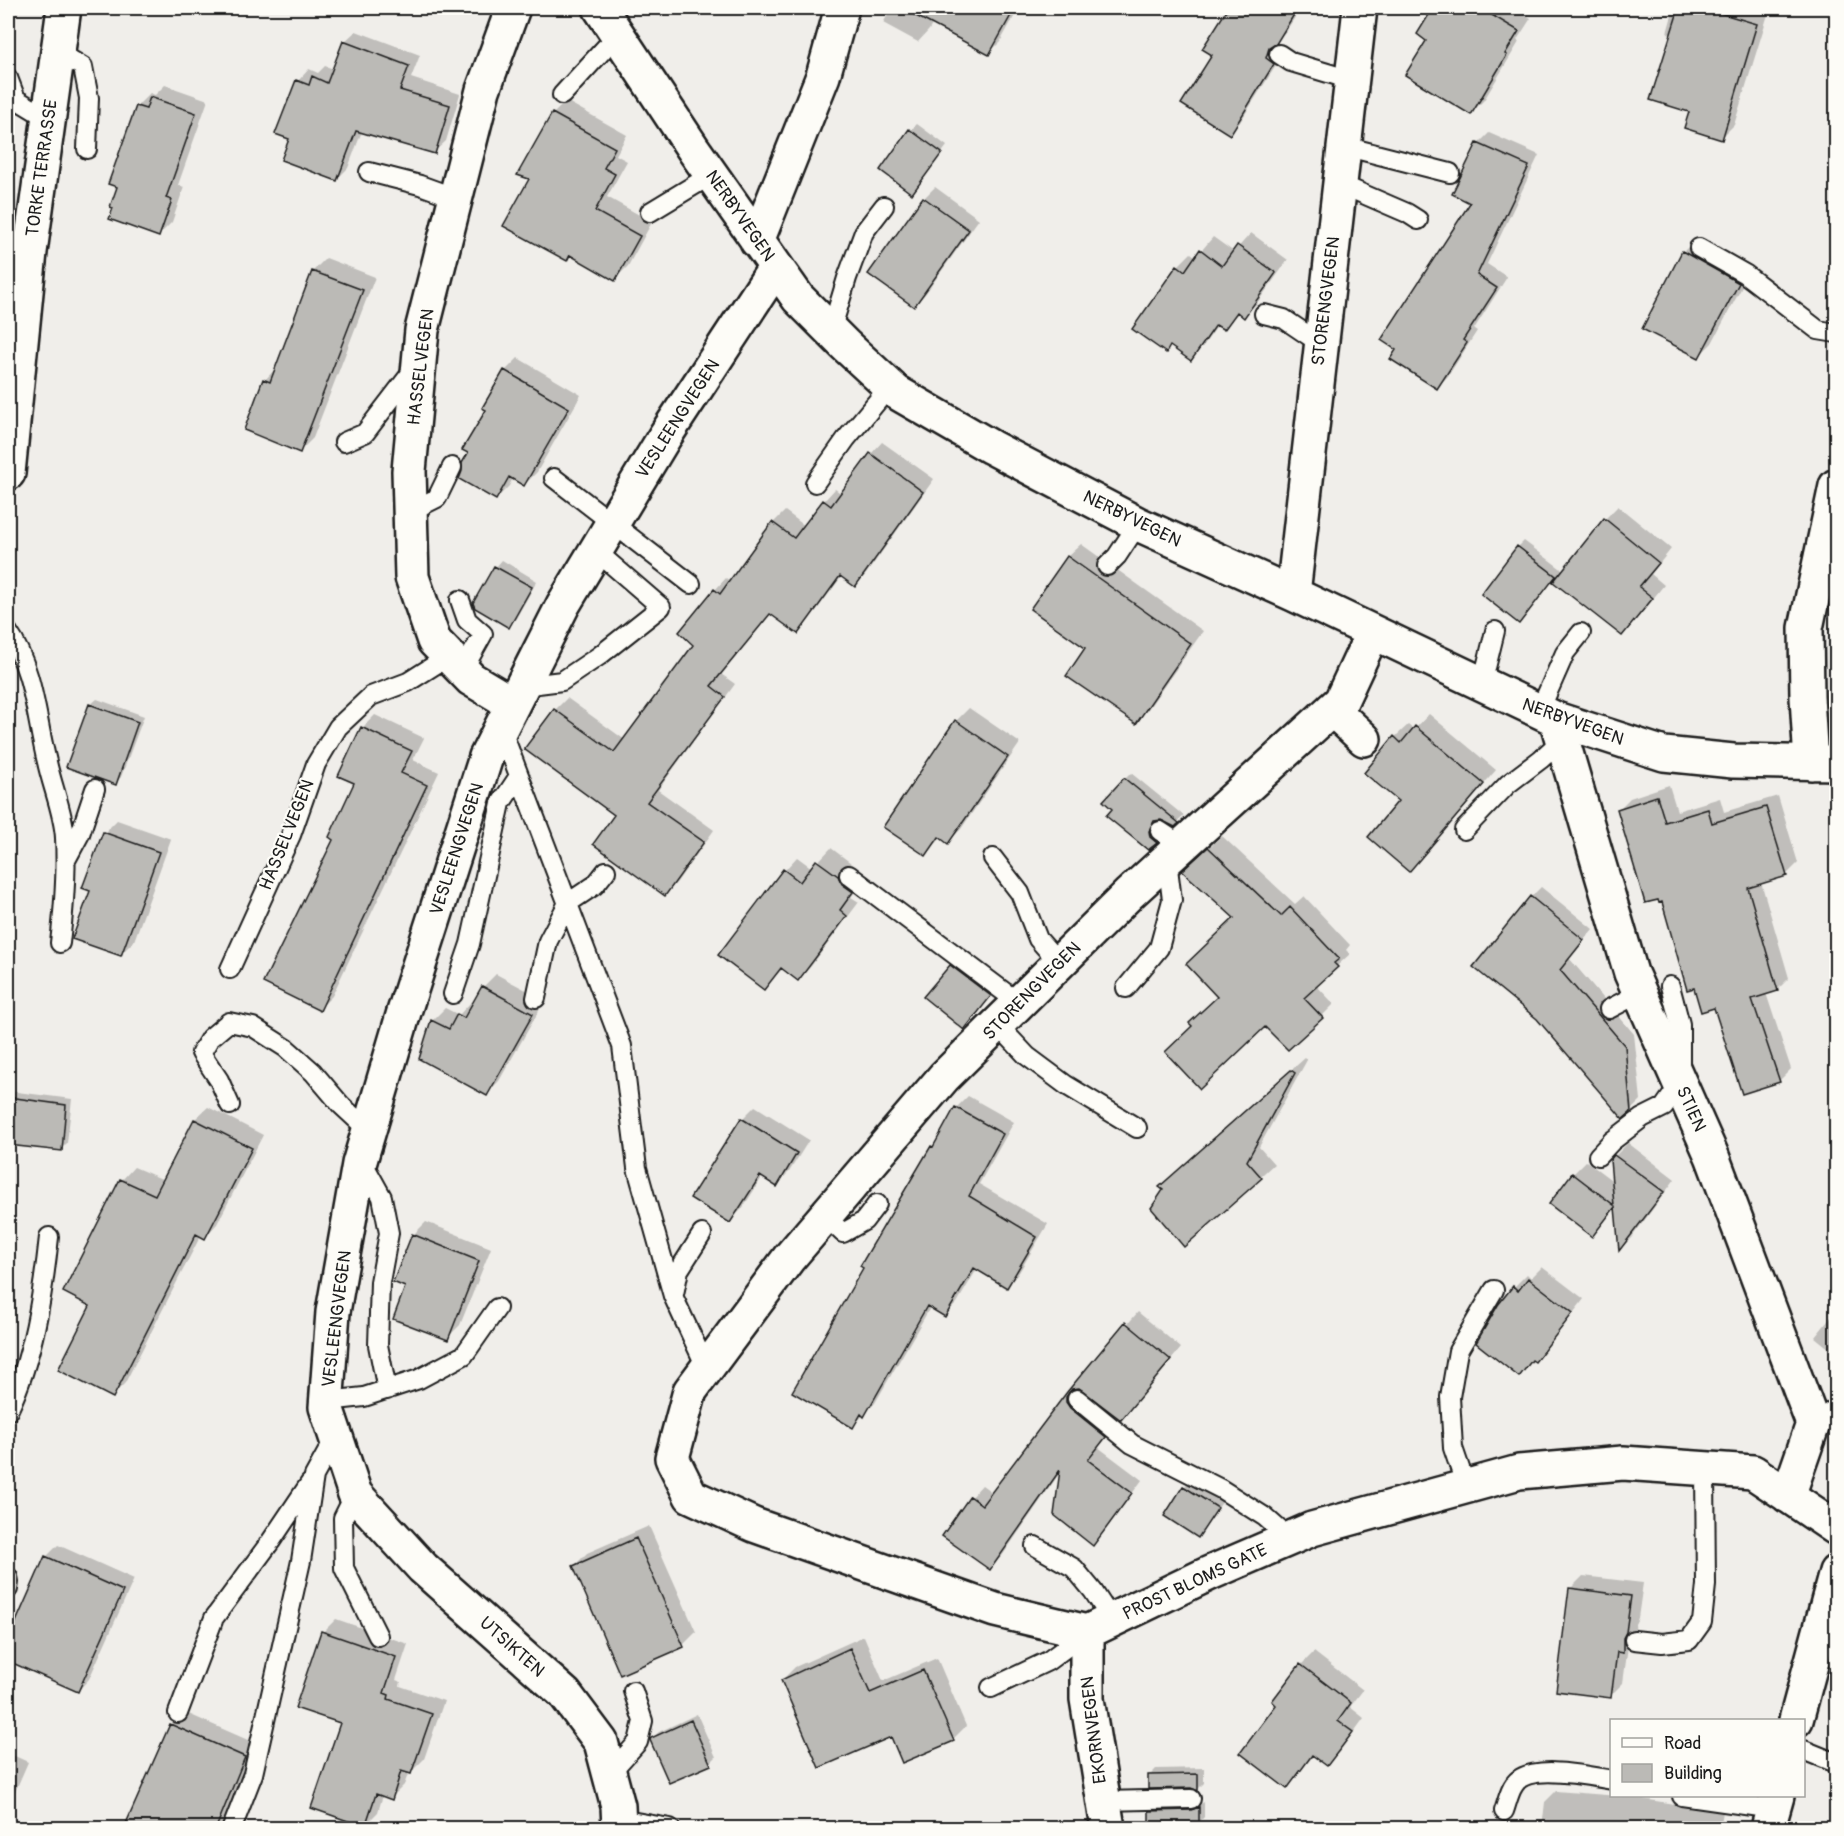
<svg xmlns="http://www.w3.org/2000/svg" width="1844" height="1836" font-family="Pangolin,sans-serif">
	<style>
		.shadow { fill: #0003 }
		.building { fill: #bbbab6; stroke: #1c1c1c; stroke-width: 1.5 }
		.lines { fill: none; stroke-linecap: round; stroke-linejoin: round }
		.service-casing { stroke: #1c1c1c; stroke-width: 22 }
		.minor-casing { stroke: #1c1c1c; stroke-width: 38 }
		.service { stroke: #fdfcf7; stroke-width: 18 }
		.minor { stroke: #fdfcf7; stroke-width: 33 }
		.labels { text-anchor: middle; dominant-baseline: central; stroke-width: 4.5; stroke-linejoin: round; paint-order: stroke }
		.street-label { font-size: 18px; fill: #1c1c1c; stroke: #fdfcf7 }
	</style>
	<rect width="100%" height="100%" fill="#f0eeea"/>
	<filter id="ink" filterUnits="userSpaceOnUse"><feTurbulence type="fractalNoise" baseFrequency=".0167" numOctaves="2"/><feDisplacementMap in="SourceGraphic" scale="12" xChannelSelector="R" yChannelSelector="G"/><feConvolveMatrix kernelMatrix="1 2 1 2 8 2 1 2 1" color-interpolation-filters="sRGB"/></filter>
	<g filter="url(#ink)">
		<path class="shadow" d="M892,8H1019L1000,42L988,54L933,23L929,30L918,42L883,23Z
			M1223,8H1301L1286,31L1279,38L1276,47L1284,53L1240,122L1230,133L1214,55L1228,10Z
			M1435,8H1513L1531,18L1517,40L1519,42L1484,100L1471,113L1428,40L1419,34Z
			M1674,8H1757L1769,11L1734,125L1721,138L1691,111L1672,34L1667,33Z
			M356,31L420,55L411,78L460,94L446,141L434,152L362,131L348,168L337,179L291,138L298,81L309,69L318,73L325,66L334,69L344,42Z
			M165,85L208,100L178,185L184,187L172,222L159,235L137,106L150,93L155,95Z
			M566,101L627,135L616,155L627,161L607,197L652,222L628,266L615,279L572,254L567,259L531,178L553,114Z
			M917,124L947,146L912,192L911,130Z
			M1489,133L1539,155L1487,264L1507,277L1474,329L1477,331L1448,376L1437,387L1472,203L1478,144Z
			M935,187L979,219L925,294L914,305L870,273L924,198Z
			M1251,233L1288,260L1257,303L1244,316L1239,312L1224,328L1218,325L1203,346L1190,359L1171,345L1165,351L1178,266L1191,253L1196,257L1213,237L1234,252Z
			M1696,239L1751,270L1712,343L1699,356L1683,252Z
			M326,258L375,277L313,438L300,451L265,380L276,368L313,271Z
			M518,358L581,395L537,472L524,485L513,478L509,486L496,499L488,410L505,371Z
			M882,442L934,479L866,574L855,586L842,576L809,620L798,632L771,613L721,674L735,684L658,790L714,830L677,882L665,894L616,815L526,749L555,710L567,698L625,740L695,644L715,590L726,578L731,582L773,523L785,511L805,526L824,501L835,489L842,494L871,454Z
			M1618,506L1671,549L1651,574L1664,585L1635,621L1622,634L1553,580L1519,622L1518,547L1524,541L1564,571L1605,519Z
			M1081,544L1203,631L1148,709L1135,722L1087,648L1032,609L1068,556Z
			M502,560L537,581L515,620L509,626L475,603L496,567Z
			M97,699L144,716L121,777L115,783L90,705Z
			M969,708L1020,743L961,829L948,842L942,837L926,854L956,721Z
			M1429,714L1496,770L1409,870L1400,801L1395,737L1408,725L1414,730Z
			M375,715L424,738L413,760L439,772L332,996L319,1009L335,839L356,782L362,728Z
			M1131,773L1184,816L1174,825L1161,818L1157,819L1154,824L1156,830L1162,836L1148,848L1114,809L1125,779Z
			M1669,785L1677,811L1720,798L1724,812L1778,796L1798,863L1786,875L1761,882L1789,978L1777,990L1766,993L1791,1069L1779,1081L1715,1006L1618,810L1630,798Z
			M117,820L171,839L134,941L121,954L91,890L104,833Z
			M1222,836L1295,904L1304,896L1350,945L1346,950L1350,954L1316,985L1334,1004L1322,1016L1265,1025L1193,1026L1218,997L1236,918L1196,859Z
			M831,848L851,863L855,871L865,879L851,897L859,902L811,966L798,979L783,968L764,988L785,870L797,857L812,868Z
			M1541,887L1593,929L1569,958L1634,1034L1641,1100L1630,1111L1538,1018L1531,897Z
			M957,960L996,989L970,1022L951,966Z
			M496,974L545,1000L499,1081L486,1094L432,1021L445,1008L459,1015L471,1002L473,1004L483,987Z
			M1305,1058L1307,1060L1259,1147L1274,1164L1185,1245L1174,1175Z
			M9,1091L72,1099L67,1143L61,1149L8,1144V1092Z
			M968,1096L1014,1122L979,1184L1048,1224L1018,1274L1007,1286L977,1269L957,1303L945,1315L931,1306L875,1403L853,1426L932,1147L938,1141L956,1108Z
			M755,1106L809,1140L789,1172L776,1185L763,1176L742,1209L729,1221L692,1197L742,1119Z
			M208,1107L263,1135L217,1224L205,1237L201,1235L125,1383L112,1396L92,1305L122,1180L134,1167L164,1180L195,1119Z
			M1628,1143L1675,1179L1632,1237L1621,1248L1616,1207L1592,1235L1573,1174L1586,1161L1614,1182L1611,1160Z
			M426,1222L491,1248L460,1325L447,1338L407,1286L413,1235Z
			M1542,1267L1584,1299L1547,1347L1519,1375L1514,1287L1527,1274L1531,1278Z
			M1836,1311V1354L1815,1337Z
			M1138,1312L1181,1348L1132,1407L1077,1387V1390L1117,1425L1098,1447L1142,1480L1104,1532L1093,1544L1061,1471L1002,1556L990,1568L971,1497L982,1485L993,1493L1068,1393Z
			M1190,1481L1223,1501L1198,1536L1184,1487Z
			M649,1526L696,1632L683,1645L574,1566L587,1553Z
			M58,1545L134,1579L89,1679L78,1691L8,1660V1662V1638L10,1639L46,1557Z
			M1583,1576L1643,1583L1638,1618L1635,1624L1636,1638L1628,1646L1623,1683L1610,1696L1570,1589Z
			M336,1619L408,1644L396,1680L401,1682L400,1686L444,1701L424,1759L411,1772H409L404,1785L391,1798L383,1795L378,1812L365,1825L323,1632Z
			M864,1636L883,1681L937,1658L966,1726L953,1739L892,1735L782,1680L795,1667Z
			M1314,1652L1363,1690L1350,1707L1364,1718L1340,1751L1327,1764L1314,1755L1287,1787L1278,1705L1301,1665Z
			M184,1712L257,1744L222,1828H126L171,1725Z
			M697,1714L716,1757L710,1763L652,1738L659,1732Z
			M8,1753L28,1762L8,1808Z
			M1204,1768V1783L1198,1789L1150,1775L1156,1769Z
			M1556,1791L1631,1797L1723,1812L1720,1828H1542L1545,1802Z
			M1204,1802V1817L1198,1824L1150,1812L1157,1806L1199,1805Z
			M939,1820L940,1828H886L888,1827Z"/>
		<path class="building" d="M901,8H1015L989,55Z
			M1228,8H1298L1276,44L1269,48L1266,58L1274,64L1230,135L1181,104L1212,55L1202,49Z
			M1433,8H1480L1519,31L1505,54L1507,55L1471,115L1405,75L1426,41L1417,34Z
			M1679,8H1703L1757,24L1722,140L1684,128L1689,112L1650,100Z
			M343,41L409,66L400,90L450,105L435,154L356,131L337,181L281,160L289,139L275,134L296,80L309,85L312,76L327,83Z
			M150,97L196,113L166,198L172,200L159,237L109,219L113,208L110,207L117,187L108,184L136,106L146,109Z
			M552,113L615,148L604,168L615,174L595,211L640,236L615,281L570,255L567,261L503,226L529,179L517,175Z
			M909,129L942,153L912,194L880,170Z
			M1477,143L1529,166L1477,275L1497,288L1463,340L1467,343L1437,389L1390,359L1396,350L1381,340L1470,203L1452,194Z
			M923,197L969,230L914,307L868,274Z
			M1237,245L1276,273L1244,318L1237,312L1224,330L1216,325L1191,361L1170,346L1166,353L1132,329L1177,265L1185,271L1200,249L1222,266Z
			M1682,251L1739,283L1699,358L1642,329Z
			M312,271L363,290L300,453L244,430L263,379L270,382Z
			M504,370L569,408L524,486L509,477L496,500L459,479L462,471V463L468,453L462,450L486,410L482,408Z
			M870,453L923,492L855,587L840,576L798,634L770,614L711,686L725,697L647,802L704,842L665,896L593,844L614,815L524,749L554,709L614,752L693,645L679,632L714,589L720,594L772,522L794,538L823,500L831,506Z
			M1604,518L1659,563L1639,587L1653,598L1622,636L1553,582Z
			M1517,546L1556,576L1519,624L1481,594Z
			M1067,556L1191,644L1136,724L1066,676L1085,648L1030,609Z
			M494,566L532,587L509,628L475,608L473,603Z
			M89,704L138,722L116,785L66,767Z
			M955,720L1008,757L948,844L939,837L926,856L883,827Z
			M1415,726L1484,784L1409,872L1368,837L1398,801L1364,773L1394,736L1401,743Z
			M361,727L412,751L401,773L427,785L320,1011L263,983L333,840L329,837L354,783L338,776Z
			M1124,778L1179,823L1175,827L1161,820L1154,821L1149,831L1150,837L1157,843L1148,850L1106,816L1112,809L1103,801Z
			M1657,796L1665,822L1708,809L1712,823L1766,807L1787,876L1748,888L1778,991L1752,999L1780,1082L1742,1094L1714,1008L1701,1012L1694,988L1687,990L1662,902L1659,903L1658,900L1645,903L1617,809Z
			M103,832L159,852L121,956L72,939L90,891L82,888Z
			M1208,847L1281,916L1290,907L1339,959L1334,963L1338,967L1304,998L1323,1018L1288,1050L1265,1027L1200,1089L1165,1052L1192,1026L1189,1023L1217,997L1186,964L1234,918L1182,871Z
			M816,860L838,876L842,884L853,892L840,910L847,916L798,981L781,968L764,990L718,955L783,869L800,882Z
			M1530,896L1584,940L1560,970L1625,1046L1631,1112L1623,1119L1537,1019L1473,967Z
			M950,965L991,996L964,1030L923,997Z
			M482,986L533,1014L487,1096L419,1059L431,1020L449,1029L457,1014L464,1018Z
			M1291,1070L1295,1073L1247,1161L1262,1178L1184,1247L1151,1208L1163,1190L1159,1187Z
			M8,1097L66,1105L62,1151L8,1145Z
			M955,1107L1003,1134L969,1196L1037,1237L1007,1288L974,1268L945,1317L927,1306L864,1417L861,1414L853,1428L792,1392L863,1268L860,1266L931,1146L933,1147Z
			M741,1118L797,1153L777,1187L760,1176L730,1223L690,1198Z
			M194,1119L252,1148L205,1239L196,1234L113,1398L58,1370L90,1306L63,1292L120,1179L155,1195Z
			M1614,1155L1664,1192L1619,1251L1615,1207L1592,1237L1549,1204L1572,1173L1614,1205L1610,1160Z
			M412,1234L479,1261L448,1340L393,1319L405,1287L393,1282Z
			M1528,1278L1573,1313L1535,1362L1532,1360L1519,1377L1476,1343L1498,1305L1513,1286L1518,1291Z
			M1125,1322L1171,1360L1121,1420L1079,1388L1072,1389L1066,1397V1402L1070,1408L1106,1437L1088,1460L1132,1493L1093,1546L1054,1515L1060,1470L990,1570L942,1536L970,1496L982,1505L1067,1392Z
			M1183,1486L1218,1508L1198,1538L1164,1516Z
			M636,1538L684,1647L620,1675L573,1566Z
			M45,1556L123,1591L78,1692L8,1661V1640Z
			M1569,1588L1631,1596L1626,1632L1623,1638V1653L1617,1652L1611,1698L1556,1691Z
			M321,1631L396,1657L384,1693L389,1695L388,1699L432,1714L411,1774L401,1771L392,1800L376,1794L365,1827L311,1808L340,1723L295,1708Z
			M850,1648L870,1693L923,1670L954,1741L902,1763L891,1737L819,1768L781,1680Z
			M1300,1664L1351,1703L1338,1721L1353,1732L1327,1766L1312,1755L1287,1789L1240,1753L1276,1705L1272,1701Z
			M691,1720L711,1765L669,1783L650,1740L651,1738Z
			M170,1724L245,1757L216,1828H124Z
			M1198,1774V1791L1191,1788L1148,1789V1775Z
			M1199,1807V1825L1149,1826V1811L1191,1810Z"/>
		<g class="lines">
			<g class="service-casing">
				<path id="service" d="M58,52L83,67L89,98L87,149
					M1279,54L1291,62L1351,80
					M8,78L16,99L49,119
					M562,95L605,48L619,37
					M1344,146L1450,173
					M369,172L420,185L456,198
					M1340,184L1407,213L1418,220
					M650,212L711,175
					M1699,248L1745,274L1818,330L1836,333
					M1264,314L1284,319L1321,344
					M831,331L847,278L864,232L884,206
					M344,442L365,433L415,368
					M554,478L691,584
					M815,483L846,439L890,386
					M411,511L437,498L452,467
					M1107,566L1117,556L1138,524
					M1813,594L1836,587
					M460,600L467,620L483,634L463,670
					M8,632C34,669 36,719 47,762C52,786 64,814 65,838C67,873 64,908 60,943
					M1482,684L1495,631
					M522,686L562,681L599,656L661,607L596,551
					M1539,712L1565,653L1581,633
					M501,728L622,1046L637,1168L673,1296L707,1369
					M1464,830L1508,784L1541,759L1562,740
					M1160,831L1183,846
					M993,858L1020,893L1038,939L1060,964
					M66,860L80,834L95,789
					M849,875L1019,1003
					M230,969L291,835L316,764L338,727L371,696L408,682L449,656
					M1126,988L1159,948L1172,900L1167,860
					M453,994L470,944L501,803L519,776
					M536,998L548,941L568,903L595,885L606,871
					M1609,1009L1640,993
					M998,1025L1027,1056L1066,1085L1137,1128
					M230,1105L219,1080L201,1053L210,1038L229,1022L253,1027L286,1048L313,1072L341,1105L369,1131
					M1598,1156L1612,1141L1642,1118L1664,1107L1680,1084V1024L1670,986
					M361,1159L382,1197L389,1233L380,1282L378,1345L387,1390
					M825,1216L843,1233L864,1221L877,1204
					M674,1294L679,1270L702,1234
					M1077,1399L1132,1444L1221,1489L1265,1517L1290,1539
					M327,1401L364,1397L419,1379L464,1355L497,1308
					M8,1411C33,1359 43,1294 49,1237
					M1813,1424L1836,1408
					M1466,1486L1453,1448L1450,1397L1458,1351L1494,1290
					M355,1494L343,1518L344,1568L378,1636
					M1035,1546L1074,1568L1093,1591L1112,1620
					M8,1577L9,1582L8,1589
					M1634,1640L1662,1643L1689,1640L1702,1622L1706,1585L1705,1469
					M991,1688L1048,1661L1087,1632
					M178,1713L214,1618L271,1541L310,1483
					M1804,1750L1836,1763
					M610,1773L638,1742L643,1721L633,1691
					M1682,1796L1773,1809
					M1103,1801L1191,1799
					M1504,1811C1507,1803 1509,1792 1514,1785C1527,1762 1589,1776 1612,1780
					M619,1819L670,1828
					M232,1828L253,1774L301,1561L314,1476L336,1436"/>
			</g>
			<g class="minor-casing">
				<path id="minor" d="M513,8L483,90L422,330L409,471L412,577L434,641L471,679L513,704
					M600,8L694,150L798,298L845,345L896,392L991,447L1138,524L1293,594L1556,719L1664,754L1733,761L1836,763
					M757,241L823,76L842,8
					M8,473L30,252L64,8
					M1293,594L1360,8
					M1373,632L1341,701L1129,894L944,1077L789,1258L690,1391L672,1458L691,1496L754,1525L995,1610L1087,1632L1210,1573L1312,1529L1519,1472L1623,1463L1753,1472L1836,1528
					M1332,709L1364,739
					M1556,719L1631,973L1712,1156L1813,1424L1788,1496
					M1811,763L1807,697L1806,628L1836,486
					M1087,1632V1699L1108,1828
					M1796,1720L1836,1572
					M619,1828L618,1806L601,1742L565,1694L423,1568L355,1494L326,1407L333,1312L359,1164L404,1012L486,757L563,605L665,436L776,267
					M1768,1828L1777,1796"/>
			</g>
			<use href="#service" class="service"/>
			<use href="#minor" class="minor"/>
		</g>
	</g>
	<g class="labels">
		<g class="street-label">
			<text transform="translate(42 168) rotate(-82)">TORKE TERRASSE</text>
			<text transform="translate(740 216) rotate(55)">NERBYVEGEN</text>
			<text transform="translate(1326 301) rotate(-83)">STORENGVEGEN</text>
			<text transform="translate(421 367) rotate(-83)">HASSELVEGEN</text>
			<text transform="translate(678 419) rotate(-57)">VESLEENGVEGEN</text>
			<text transform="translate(1132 519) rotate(26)">NERBYVEGEN</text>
			<text transform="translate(1573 722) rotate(20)">NERBYVEGEN</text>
			<text transform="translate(287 835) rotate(-68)">HASSELVEGEN</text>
			<text transform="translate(457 849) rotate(-72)">VESLEENGVEGEN</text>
			<text transform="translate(1032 991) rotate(-45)">STORENGVEGEN</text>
			<text transform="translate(1691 1109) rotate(66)">STIEN</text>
			<text transform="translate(337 1319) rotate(-83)">VESLEENGVEGEN</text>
			<text transform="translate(1195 1582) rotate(-25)">PROST BLOMS GATE</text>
			<text transform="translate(512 1647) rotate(42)">UTSIKTEN</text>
			<text transform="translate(1094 1730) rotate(-97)">EKORNVEGEN</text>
		</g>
	</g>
	<rect width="1844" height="1836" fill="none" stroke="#fdfcf7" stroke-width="30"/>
	<rect x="15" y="15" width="1814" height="1806" fill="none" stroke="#1c1c1c" stroke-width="2" filter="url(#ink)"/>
	<rect x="1610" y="1719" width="195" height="78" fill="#fdfcf7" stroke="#a3a29f" stroke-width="1.5"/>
	<rect x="1622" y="1738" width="30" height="9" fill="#fdfcf7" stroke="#a3a29f" stroke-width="1.5"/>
	<text x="1664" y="1749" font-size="18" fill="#1c1c1c">Road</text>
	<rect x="1622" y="1764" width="30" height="18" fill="#bbbab6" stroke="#a3a29f" stroke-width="1.5"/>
	<text x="1664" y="1779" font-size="18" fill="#1c1c1c">Building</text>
</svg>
